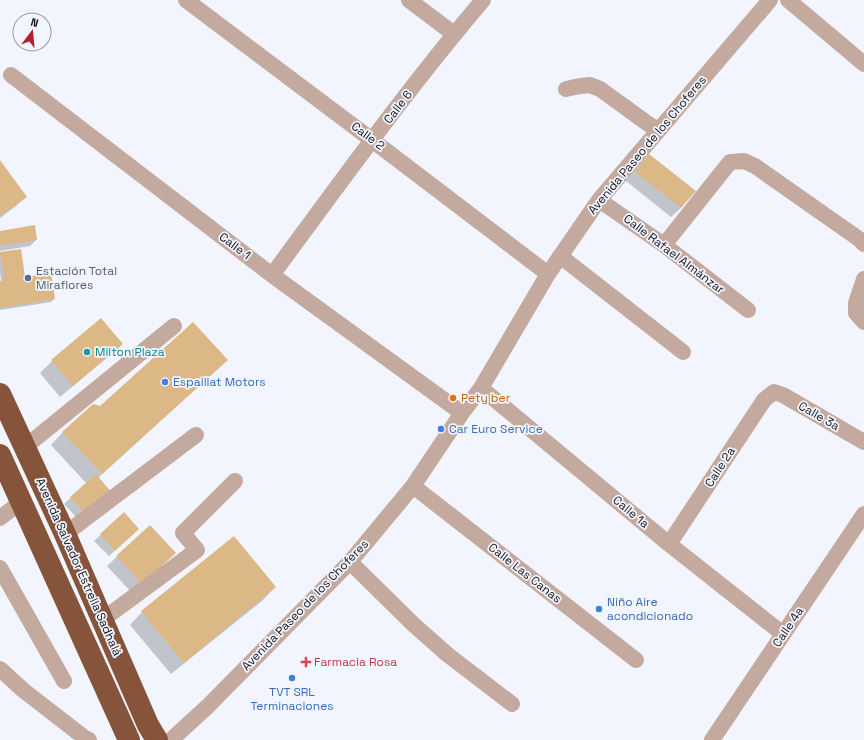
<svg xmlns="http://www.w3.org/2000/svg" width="864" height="740" font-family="'Space Grotesk',sans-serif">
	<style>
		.shadow { fill: #0003 }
		.building { fill: #dcb887 }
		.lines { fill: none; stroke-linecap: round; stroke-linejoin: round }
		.minor { stroke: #c4aa9e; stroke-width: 16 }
		.highway { stroke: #86543b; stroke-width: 22 }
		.service-dot { fill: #5c6f8a; stroke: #f2f5fe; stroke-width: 1.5 }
		.culture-dot { fill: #0f9aa8; stroke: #f2f5fe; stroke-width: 1.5 }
		.shop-dot { fill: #3f7fe0; stroke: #f2f5fe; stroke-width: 1.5 }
		.food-dot { fill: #e8710a; stroke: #f2f5fe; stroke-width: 1.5 }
		.health-dot { fill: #e0444e; stroke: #f2f5fe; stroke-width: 1.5 }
		.labels { text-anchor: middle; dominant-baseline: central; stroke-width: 3.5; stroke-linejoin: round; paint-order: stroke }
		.street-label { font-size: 12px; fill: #131417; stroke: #f2f5fe }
		.service-label { font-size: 12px; fill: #4e5e75; stroke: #f2f5fe; text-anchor: start }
		.culture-label { font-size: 12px; fill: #0d838f; stroke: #f2f5fe; text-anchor: start }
		.shop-label { font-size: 12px; fill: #366cbe; stroke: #f2f5fe; text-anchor: start }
		.food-label { font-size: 12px; fill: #c56008; stroke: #f2f5fe; text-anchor: start }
		.health-label { font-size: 12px; fill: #be3a42; stroke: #f2f5fe; text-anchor: start }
	</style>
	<rect width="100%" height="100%" fill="#f2f5fe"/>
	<path class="shadow" d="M649,155L681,208L671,217L626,181L640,164Z
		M0,162L26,197L16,206L0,218Z
		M0,232L36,240L30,246L0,251Z
		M0,253L24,278L54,299L51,302L0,310V282L1,281L0,272Z
		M121,344L109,356L60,397L40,373L52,361Z
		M214,372L98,478L81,522L64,504L86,483L51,445L63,432L100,408Z
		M124,513L132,535L109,556L94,541Z
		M150,526L175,553L132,593L107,566Z
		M275,587L263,600L171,674L130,625L142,612Z"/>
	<path class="building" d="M649,154L696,191L681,208L635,172Z
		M0,160L27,197L0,216Z
		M35,225L37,240L0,246V231Z
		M21,249L25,277L51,273L55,299L0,308V281L4,280L0,252Z
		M101,318L123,344L73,386L51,360Z
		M193,322L228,360L102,474L62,432L93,404L100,406Z
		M96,474L113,494L88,516L70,497Z
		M124,512L139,529L115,551L100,534Z
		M150,525L176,553L142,584L116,556Z
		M234,536L276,587L184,663L141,611Z"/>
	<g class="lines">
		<path class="minor" d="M186,0L372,140L548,274
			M409,0L454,34
			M788,0L864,64
			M11,75L272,275L462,413
			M566,89L580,86L590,85L600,89L658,131
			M599,200L664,245L748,310
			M664,245L730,162L744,161L755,166L859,239L864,244
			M560,256L683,352
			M272,275C341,182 408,88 483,0
			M864,279L856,303V313L864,322
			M481,388L669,544L783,634
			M25,447L174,326
			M413,486L636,660
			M0,518L21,502
			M65,534L196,435
			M669,544L764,400L774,392L783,395L864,442
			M350,562L414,625L448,655L512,704
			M0,568L64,681
			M102,620L197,550L183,533L235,481
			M0,669L23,690L85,738L89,740
			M171,740L207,707L350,562L413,486L462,413L481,388L548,274L599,200L770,0
			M712,740L864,514"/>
		<path class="highway" d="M0,394L65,534L148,725L157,740
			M0,455L129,740"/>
	</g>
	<circle class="service-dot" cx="28" cy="278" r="4"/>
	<circle class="culture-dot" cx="87" cy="352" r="4"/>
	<g class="shop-dot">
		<circle cx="165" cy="382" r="4"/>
		<circle cx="441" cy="429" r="4"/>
		<circle cx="599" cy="609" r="4"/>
		<circle cx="292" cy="678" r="4"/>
	</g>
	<circle class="food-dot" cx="453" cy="398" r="4"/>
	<path class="health-dot" d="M304 656h4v4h4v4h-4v4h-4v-4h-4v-4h4z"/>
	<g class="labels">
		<g class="street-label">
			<text transform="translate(398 107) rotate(-52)">Calle 6</text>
			<text transform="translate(368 136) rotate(37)">Calle 2</text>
			<text transform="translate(647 145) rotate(-50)">Avenida Paseo de los Choferes</text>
			<text transform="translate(235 246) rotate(37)">Calle 1</text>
			<text transform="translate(674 254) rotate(37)">Calle Rafael Almánzar</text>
			<text transform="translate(819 416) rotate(30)">Calle 3a</text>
			<text transform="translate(720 467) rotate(-57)">Calle 2a</text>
			<text transform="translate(631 512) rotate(40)">Calle 1a</text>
			<text transform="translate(79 567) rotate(66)">Avenida Salvador Estrella Sadhalá</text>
			<text transform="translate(525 573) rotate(38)">Calle Las Canas</text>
			<text transform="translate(305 605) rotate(-46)">Avenida Paseo de los Choferes</text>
			<text transform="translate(788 627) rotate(-56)">Calle 4a</text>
		</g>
		<g class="service-label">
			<text x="36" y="271">Estación Total<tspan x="36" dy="14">Miraflores</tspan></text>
		</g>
		<g class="culture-label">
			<text x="95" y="352">Milton Plaza</text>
		</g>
		<g class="shop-label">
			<text x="173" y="382">Espaillat Motors</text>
			<text x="449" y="429">Car Euro Service</text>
			<text x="607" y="602">Niño Aire<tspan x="607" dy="14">acondicionado</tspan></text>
			<text x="292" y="692" text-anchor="middle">TVT SRL<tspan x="292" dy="14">Terminaciones</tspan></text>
		</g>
		<g class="food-label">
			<text x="461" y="398">Pety ber</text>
		</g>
		<g class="health-label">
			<text x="314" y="662">Farmacia Rosa</text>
		</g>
	</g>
	<g transform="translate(32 32) rotate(16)"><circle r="19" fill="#f2f5fe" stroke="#999ba2"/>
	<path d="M0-3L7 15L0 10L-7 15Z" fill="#b2202c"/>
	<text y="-6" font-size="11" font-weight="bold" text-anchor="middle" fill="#131417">N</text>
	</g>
</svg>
